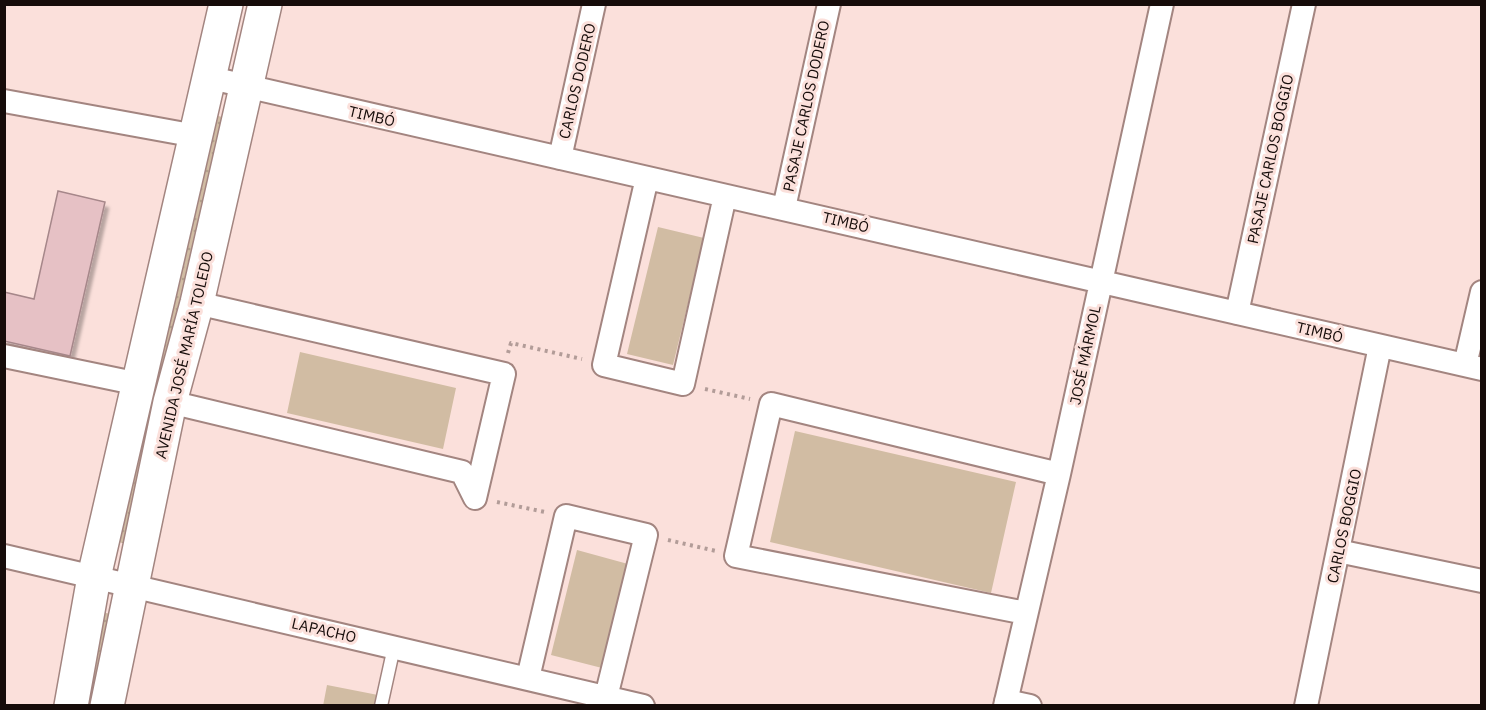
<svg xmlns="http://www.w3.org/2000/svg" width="1486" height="710" font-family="'IBM Plex Sans',sans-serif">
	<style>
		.grass { fill: url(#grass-dots) }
		.park { fill: #d1bca3 }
		.building { fill: #e6c1c5; stroke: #a6878a; stroke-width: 1.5; filter: url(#shadow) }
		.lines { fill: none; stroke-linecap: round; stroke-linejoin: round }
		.service-casing { stroke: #a38580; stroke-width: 15 }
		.minor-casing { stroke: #a38580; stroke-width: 26 }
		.secondary-casing { stroke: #a38580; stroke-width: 36 }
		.path { stroke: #b29c98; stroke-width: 4; stroke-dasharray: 3 4.5; stroke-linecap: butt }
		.service { stroke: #fff; stroke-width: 12 }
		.minor { stroke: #fff; stroke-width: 22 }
		.secondary { stroke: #fff; stroke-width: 33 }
		.labels { text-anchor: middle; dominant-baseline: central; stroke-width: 6; stroke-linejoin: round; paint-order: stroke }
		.street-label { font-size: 15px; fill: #160c0a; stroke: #fbe0db }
	</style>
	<defs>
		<pattern id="grass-dots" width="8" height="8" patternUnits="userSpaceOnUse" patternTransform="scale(1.5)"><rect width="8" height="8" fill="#d1bca3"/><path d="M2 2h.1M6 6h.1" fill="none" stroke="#b3a08b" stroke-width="1.8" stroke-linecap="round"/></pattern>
		<filter id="shadow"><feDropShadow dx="3.5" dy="6" stdDeviation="1.5" flood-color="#0004"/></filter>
	</defs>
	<rect width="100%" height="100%" fill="#fbe0db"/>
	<path class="grass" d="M218,116L227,118L127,544L118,542Z
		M102,612L123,617L102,705L80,706Z"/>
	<path class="park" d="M658,227L704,238L673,365L627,354Z
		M300,352L456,388L443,449L287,413Z
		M795,431L1016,482L991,593L770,542Z
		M577,550L628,564L602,668L551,655Z
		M327,685L378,695L376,705L323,706Z"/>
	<path class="building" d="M58,191L105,202L70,356L4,341V292L34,299Z"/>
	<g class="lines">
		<g class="service-casing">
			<path id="service" d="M381,706L394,647"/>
		</g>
		<g class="minor-casing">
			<path id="minor" d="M211,78L1482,369
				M4,101L196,136
				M560,158L594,4
				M647,178L604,365L683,384L725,196
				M784,208L829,4
				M1237,313L1304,4
				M4,356L139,384
				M1465,365L1482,292
				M170,402L462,472L475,498L504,374L197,303
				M1338,551L1482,581
				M4,556L643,706
				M1026,613L736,556L771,404L1059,474
				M528,678L566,516L646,535L606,697
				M1006,701L1030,706
				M1005,706L1059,474L1162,4
				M1306,706L1380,346"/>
		</g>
		<g class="secondary-casing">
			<path id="secondary" d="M71,706L94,577L226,4
				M107,706L170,402L197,303L265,4"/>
		</g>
		<path class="path" d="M508,353L511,343L582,359
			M705,389L750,399
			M497,502L545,512
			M668,540L716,551"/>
		<use href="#service" class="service"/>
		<use href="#minor" class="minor"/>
		<use href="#secondary" class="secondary"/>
	</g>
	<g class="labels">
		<g class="street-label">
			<text transform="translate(577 81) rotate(-77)">CARLOS DODERO</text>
			<text transform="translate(806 106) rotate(-78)">PASAJE CARLOS DODERO</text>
			<text transform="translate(372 116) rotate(13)">TIMBÓ</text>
			<text transform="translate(1270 159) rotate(-78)">PASAJE CARLOS BOGGIO</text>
			<text transform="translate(846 222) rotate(13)">TIMBÓ</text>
			<text transform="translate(1320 332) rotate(13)">TIMBÓ</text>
			<text transform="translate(184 355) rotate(-77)">AVENIDA JOSÉ MARÍA TOLEDO</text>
			<text transform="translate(1085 355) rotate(-78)">JOSÉ MÁRMOL</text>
			<text transform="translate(1344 526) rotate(-78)">CARLOS BOGGIO</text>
			<text transform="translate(324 630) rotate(13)">LAPACHO</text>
		</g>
	</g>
	<rect width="1486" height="710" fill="none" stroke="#160c0a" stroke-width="12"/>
</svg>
